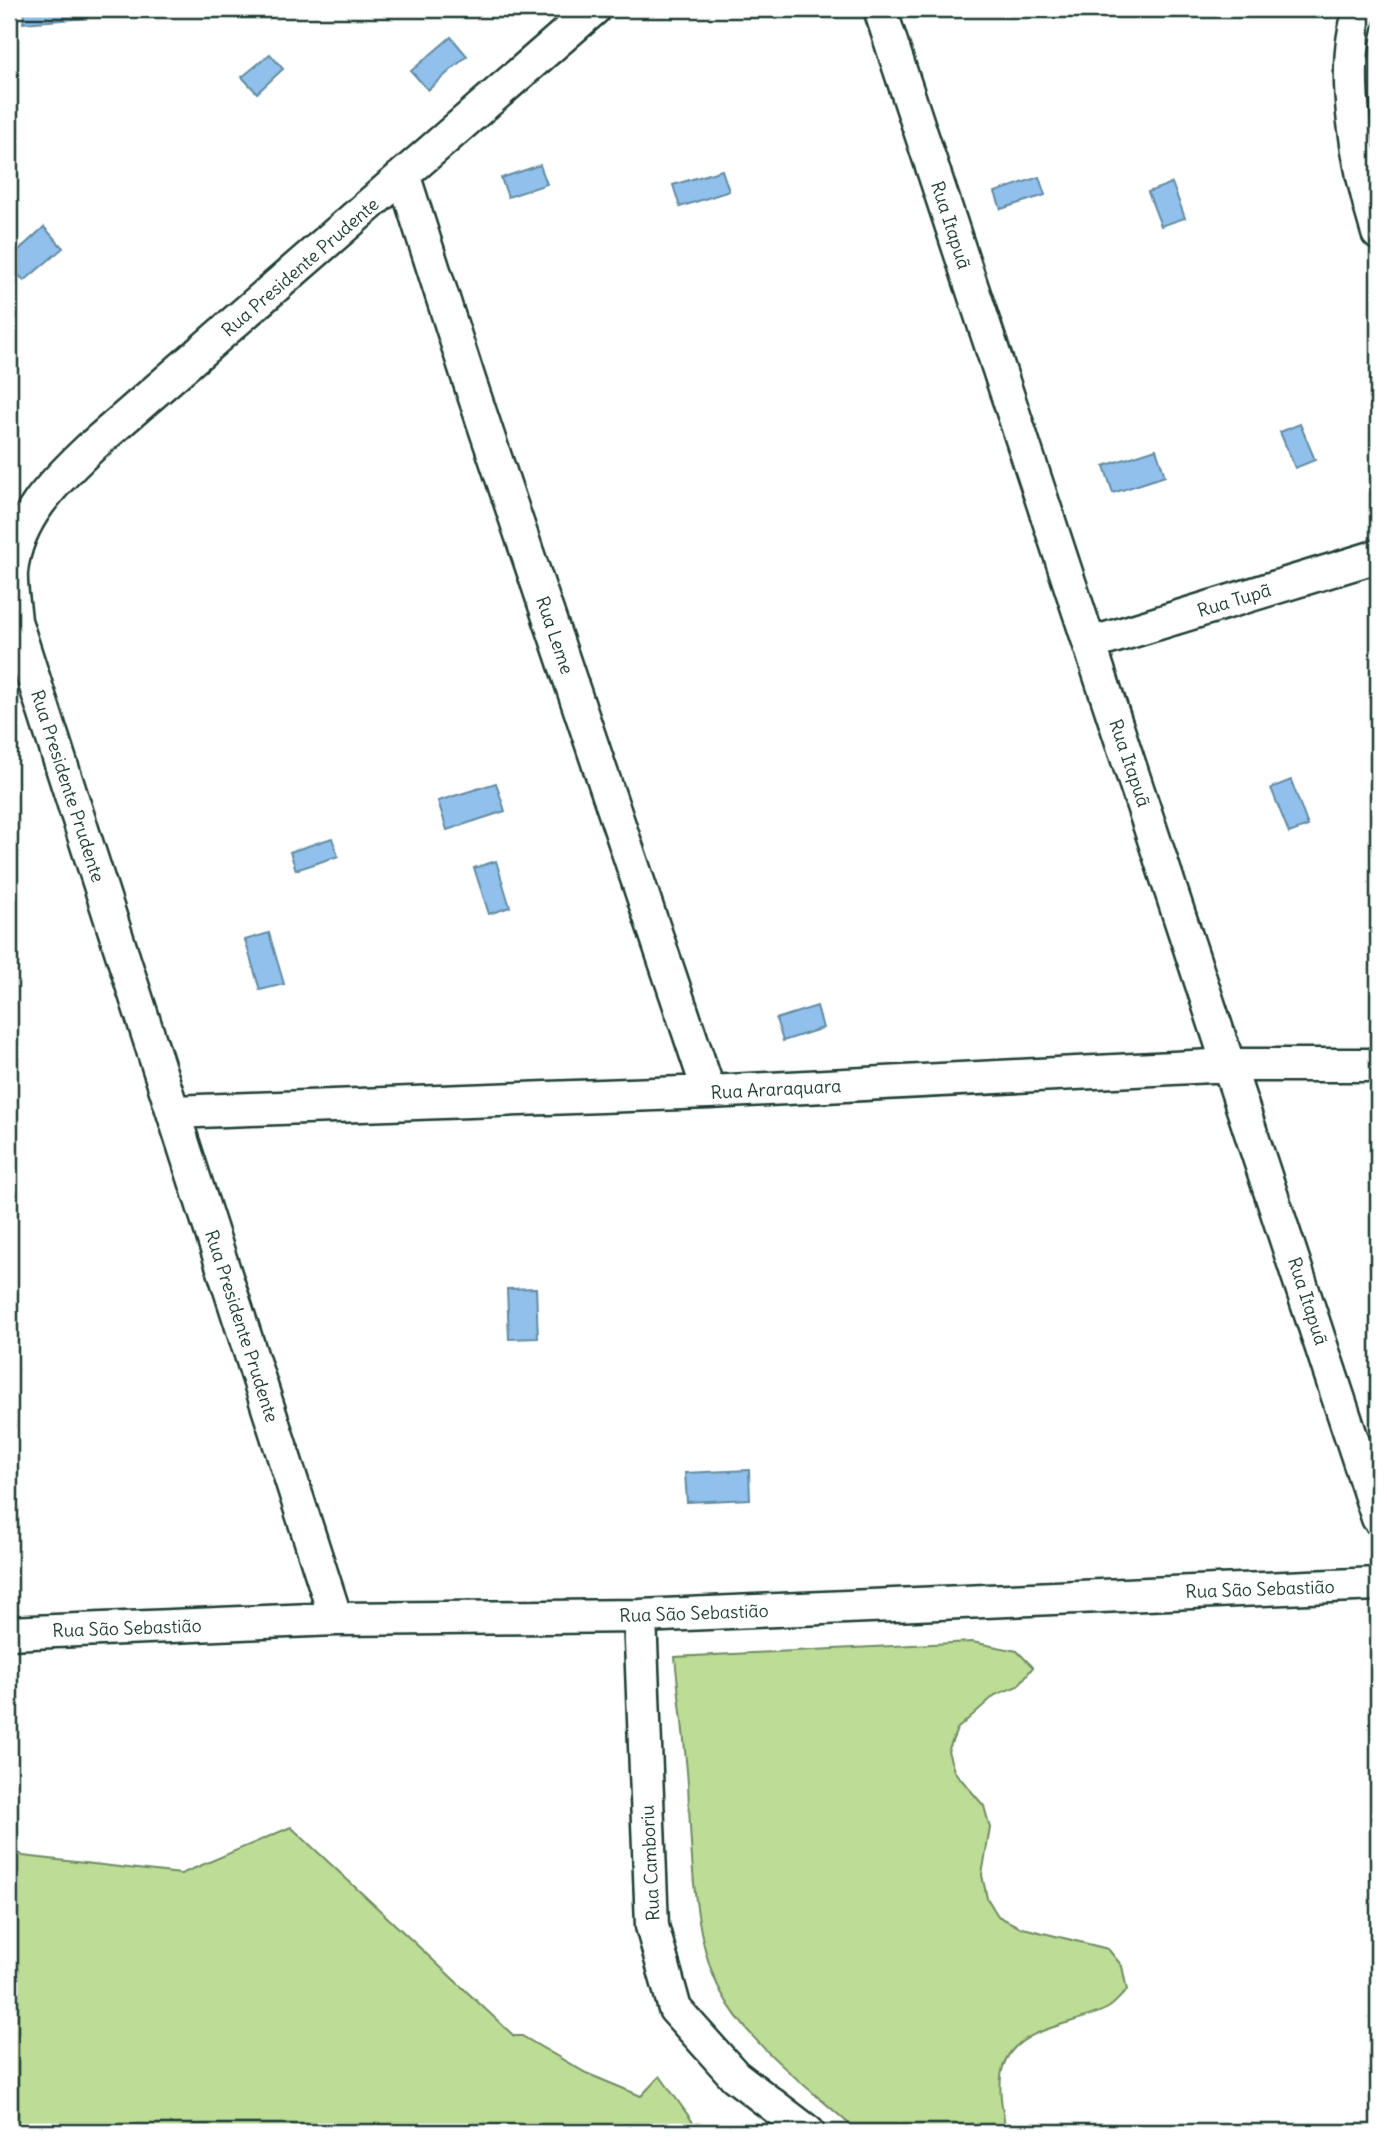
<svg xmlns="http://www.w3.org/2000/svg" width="1387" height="2141" font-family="Delius,sans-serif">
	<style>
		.green { fill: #bddc95; stroke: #6e8c64; stroke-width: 2 }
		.water { fill: #90c0eb; stroke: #638ca2; stroke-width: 2 }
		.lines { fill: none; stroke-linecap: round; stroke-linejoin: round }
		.street-casing { stroke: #1f3d34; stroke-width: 37 }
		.street { stroke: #fff; stroke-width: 32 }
		.labels { text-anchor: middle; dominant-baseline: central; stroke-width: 7; stroke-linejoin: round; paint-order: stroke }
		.street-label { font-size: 18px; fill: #1f3d34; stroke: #fff }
	</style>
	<rect width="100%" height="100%" fill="#fff"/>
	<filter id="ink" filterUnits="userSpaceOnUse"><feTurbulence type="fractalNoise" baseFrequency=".0143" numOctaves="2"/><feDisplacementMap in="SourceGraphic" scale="14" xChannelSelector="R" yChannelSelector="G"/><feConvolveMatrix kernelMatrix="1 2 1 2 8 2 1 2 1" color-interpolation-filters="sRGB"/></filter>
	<g filter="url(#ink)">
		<path class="green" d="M972,1642L1017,1651L1033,1667L1018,1686L995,1695L957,1729L948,1751L954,1771L984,1806L990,1828L982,1875L987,1898L998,1916L1019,1927L1108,1949L1122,1966L1127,1990C1121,1996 1115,2004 1108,2008C1075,2026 1015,2026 1003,2067C997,2087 1003,2112 1006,2132H862L850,2125C806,2085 749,2045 721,1992C692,1939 691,1844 688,1784C685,1742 679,1699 675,1657Z
			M291,1827L514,2036H522L586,2073L641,2096L660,2076L700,2132H9V1845L23,1856L181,1874Z"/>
		<path class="water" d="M25,9H84L87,18L23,23Z
			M451,37L467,56L428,90L411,71Z
			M270,54L283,69L257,93L242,77Z
			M540,165L547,184L508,197L501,178Z
			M722,170L729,191L680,207L673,185Z
			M1039,177L1045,195L1001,209L995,192Z
			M1172,183L1185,218L1161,226L1148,192Z
			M44,227L63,248L24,281L9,264V259Z
			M1300,424L1315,460L1295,468L1280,432Z
			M1156,449L1165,476L1113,493L1104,466Z
			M1291,780L1308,826L1289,833L1271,788Z
			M496,783L505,811L447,830L438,801Z
			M332,838L338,856L296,870L290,852Z
			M496,861L510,907L489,914L474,868Z
			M269,933L284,984L260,990L245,940Z
			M817,1006L823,1028L783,1041L776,1019Z
			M536,1288L538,1338L509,1339L507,1289Z
			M749,1470L750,1499L687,1502L685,1473Z"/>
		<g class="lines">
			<g class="street-casing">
				<path id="street" d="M880,9L1378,1518
					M1361,9C1338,69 1359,172 1378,233
					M404,177L469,380L709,1092
					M1090,644L1378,556
					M173,1112L709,1092L1231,1065H1378
					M640,1616L652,1926L675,2009L735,2076L808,2132
					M336,1619L15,621C14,605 10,588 11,572C16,519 54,482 90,448L594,9
					M9,1633L336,1619L640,1616L1378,1584"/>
			</g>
			<use href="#street" class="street"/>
		</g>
	</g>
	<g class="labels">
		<g class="street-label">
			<text transform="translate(951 225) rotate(72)">Rua Itapuã</text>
			<text transform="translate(300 267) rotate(-41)">Rua Presidente Prudente</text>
			<text transform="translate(1234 600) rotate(-17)">Rua Tupã</text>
			<text transform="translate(555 635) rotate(71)">Rua Leme</text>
			<text transform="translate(1130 763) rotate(71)">Rua Itapuã</text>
			<text transform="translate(68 786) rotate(72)">Rua Presidente Prudente</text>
			<text transform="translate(776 1089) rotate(-3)">Rua Araraquara</text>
			<text transform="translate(1308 1301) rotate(72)">Rua Itapuã</text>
			<text transform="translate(242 1326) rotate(72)">Rua Presidente Prudente</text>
			<text transform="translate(1260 1589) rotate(-2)">Rua São Sebastião</text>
			<text transform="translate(694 1613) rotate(-2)">Rua São Sebastião</text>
			<text transform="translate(127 1628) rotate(-2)">Rua São Sebastião</text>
			<text transform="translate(650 1863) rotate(-93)">Rua Camboriu</text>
		</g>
	</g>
	<rect width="1387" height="2141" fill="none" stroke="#fff" stroke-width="35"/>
	<rect x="18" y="18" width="1352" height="2106" fill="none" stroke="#1f3d34" stroke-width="2.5" filter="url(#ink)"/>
</svg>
